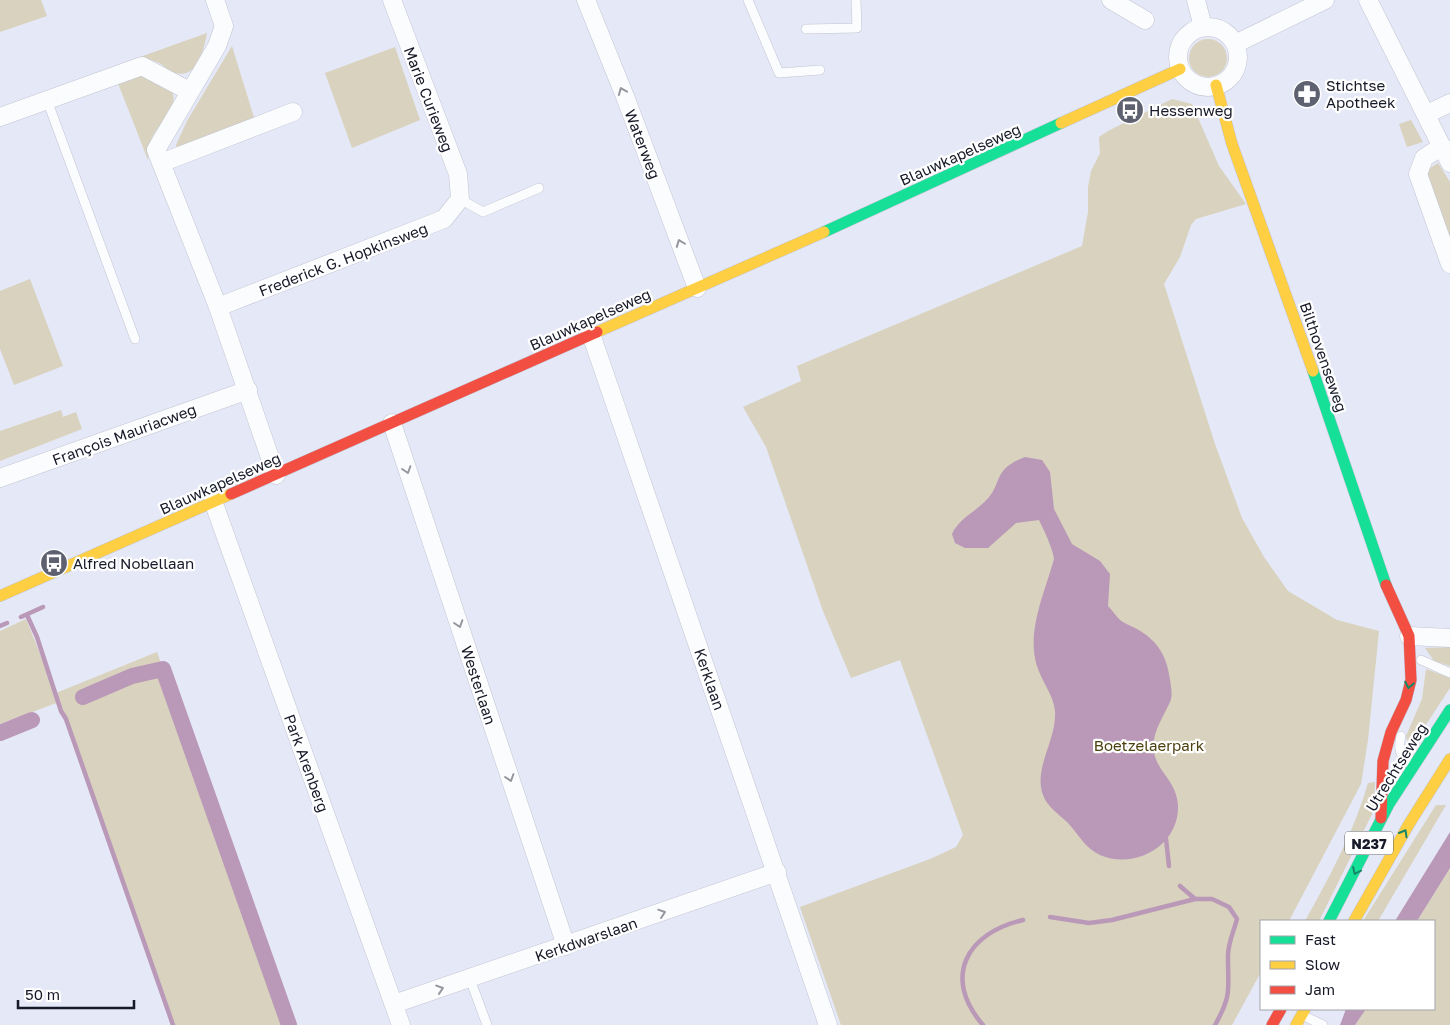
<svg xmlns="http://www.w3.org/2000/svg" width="1450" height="1025" font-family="'Golos Text',sans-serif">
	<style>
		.green { fill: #d8d2be }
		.water { fill: #ba98b7 }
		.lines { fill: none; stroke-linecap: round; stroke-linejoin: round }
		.stream { stroke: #ba98b7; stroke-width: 4.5 }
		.canal { stroke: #ba98b7; stroke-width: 16 }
		.lane-casing { stroke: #c2c4d3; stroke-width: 10 }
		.street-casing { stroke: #c2c4d3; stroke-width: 19 }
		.fast-casing { stroke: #c2c4d3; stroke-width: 12 }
		.slow-casing { stroke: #c2c4d3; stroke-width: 12 }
		.jam-casing { stroke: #c2c4d3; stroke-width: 12 }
		.lane { stroke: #fbfcfe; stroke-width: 9 }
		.street { stroke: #fbfcfe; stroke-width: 18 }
		.fast { stroke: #16e098; stroke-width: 11 }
		.slow { stroke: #ffcf43; stroke-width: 11 }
		.jam { stroke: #f24e42; stroke-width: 11 }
		.oneway { stroke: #94969e }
		.oneway2 { stroke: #168666 }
		.labels { text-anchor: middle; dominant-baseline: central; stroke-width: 4.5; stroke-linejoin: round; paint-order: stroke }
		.shield { fill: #fff; stroke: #5c5e68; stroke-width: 1 }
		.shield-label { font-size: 14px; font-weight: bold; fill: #161928 }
		.poi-label { font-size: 15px; fill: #161928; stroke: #fff; text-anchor: start }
		.street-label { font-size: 15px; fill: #161928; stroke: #fff }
		.park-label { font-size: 15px; fill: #4c400f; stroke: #fff }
	</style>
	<rect width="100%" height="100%" fill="#e5e8f6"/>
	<path class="green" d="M0,0H41L47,16L0,32Z
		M207,33C204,49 198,79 175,73C169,72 164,65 159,63C153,60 146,59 140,57Z
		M1189 58a19 19 0 1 1 38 0a19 19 0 1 1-38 0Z
		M232,46L256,124L178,152L176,145L187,121Z
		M395,47L420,120L352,148L325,73Z
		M137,74C151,77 178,84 173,103C170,115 158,126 152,137C149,143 149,153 148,160L116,78Z
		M1172,99L1192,104L1219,166L1246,204L1196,219L1191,225L1180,257L1164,284L1215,444L1242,518L1264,557L1288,591L1337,620L1379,631L1368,740L1361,784L1289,921H1261V972L1232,1025H841L800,907L930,859L956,847L963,835L900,660L851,678L823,611L766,447L743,407L801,381L797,366L1082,246L1088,212V187L1091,171L1100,153L1099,137L1108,131Z
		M1411,120L1423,142L1407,147L1399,124Z
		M1438,163L1450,182V258L1428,196L1427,170Z
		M30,279L63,366L14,385L0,349V291Z
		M61,410L63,417L76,412L82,429L0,461V431Z
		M26,619L56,693L157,652L292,1025H174L59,702L0,724V631Z
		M1450,647V666L1434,661L1425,648Z
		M1426,669L1450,678V688L1410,749L1406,736L1422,699Z
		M1375,782L1374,810L1319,921H1305C1330,876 1354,832 1368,783Z
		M1436,805H1446L1378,921H1363Z
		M1450,868V1025H1355L1366,1009H1434V921H1417Z"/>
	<path class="water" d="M1025,457L1042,460L1050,472L1054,509L1072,544L1100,561L1110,574L1108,606C1112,610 1116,616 1120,620C1125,624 1132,626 1137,629C1158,641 1167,656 1170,680C1171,687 1173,696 1170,702C1163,718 1151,733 1154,752C1157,772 1177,781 1178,806C1179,846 1135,870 1100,855C1085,848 1079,835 1068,823C1060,815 1047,807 1043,795C1033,768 1057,740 1055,711C1054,696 1041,680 1037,666C1026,632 1045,592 1054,559C1053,549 1044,530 1039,520L1016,523L988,548H965L955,543L952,534C960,516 981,510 992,493C999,482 998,472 1011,464C1015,461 1020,459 1025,457Z
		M1450,832V868L1417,921H1395Z
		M1346,1009H1366L1355,1025H1340Z"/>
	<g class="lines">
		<path class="stream" d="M27,615L37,637L61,711L66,719L173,1025
			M21,617L43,607
			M0,626L7,623
			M1166,839L1169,866
			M1180,886L1195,899
			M1050,917L1089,923L1112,920L1195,899H1212L1229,907L1237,919C1234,931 1227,945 1228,958C1228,990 1232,995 1215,1025
			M983,1025C942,978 966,933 1023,920"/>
		<path class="canal" d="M83,697L132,676L163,669L289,1025
			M0,733L32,720"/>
		<g class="lane-casing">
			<path id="lane" d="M748,0L779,73L820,70
				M806,29L857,28L856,0
				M47,100L135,339
				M460,199L483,212L539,188
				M1421,660L1450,673
				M1401,736C1398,748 1400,756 1409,764
				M470,979L487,1025
				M1304,1016L1323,1025"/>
		</g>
		<g class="street-casing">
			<path id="street" d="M215,0L224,26L217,46L156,150L218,307L276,475
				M586,0L626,99L697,288
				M1111,0L1145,20
				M1196,0L1203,27
				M1368,0L1450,163
				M1178 57a30 30 0 1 1 60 0a30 30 0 1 1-60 0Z
				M1235,44L1325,0
				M1427,114L1450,103
				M0,117L142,66L189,91
				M1442,146L1424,158L1418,174L1450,264
				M161,163L293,112
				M218,307L444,219L460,199L458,174L392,0
				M591,334L828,1025
				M392,423L566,946
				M0,478L248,390
				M213,501L401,1025
				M1409,636L1450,638
				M394,1004L777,872"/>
		</g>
		<g class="fast-casing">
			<path id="fast" d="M824,232L1061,123
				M1313,371L1386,585
				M1329,921L1389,804L1450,710"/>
		</g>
		<g class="slow-casing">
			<path id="slow" d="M1216,85L1232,144L1313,371
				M1061,123L1180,69
				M597,332L824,232
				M0,596L231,494
				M1354,921L1409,824L1450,759
				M1296,1025L1305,1009"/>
		</g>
		<g class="jam-casing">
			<path id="jam" d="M231,494L597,332
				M1381,818L1383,761L1391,732L1406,700L1411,680L1409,636L1386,585
				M1272,1025L1281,1009"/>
		</g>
		<use href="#lane" class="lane"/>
		<use href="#street" class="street"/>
		<use href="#fast" class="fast"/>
		<use href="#slow" class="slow"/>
		<use href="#jam" class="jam"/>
	</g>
	<defs><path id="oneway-chevron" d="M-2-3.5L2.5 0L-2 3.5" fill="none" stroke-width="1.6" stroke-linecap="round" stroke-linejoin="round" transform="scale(1.25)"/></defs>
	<g class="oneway">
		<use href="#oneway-chevron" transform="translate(622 91) rotate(-112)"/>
		<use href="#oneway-chevron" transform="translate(680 243) rotate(-111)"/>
		<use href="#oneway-chevron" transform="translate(407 470) rotate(72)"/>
		<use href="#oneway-chevron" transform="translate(459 624) rotate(72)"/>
		<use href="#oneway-chevron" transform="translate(510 778) rotate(72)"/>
		<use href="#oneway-chevron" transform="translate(662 913) rotate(-19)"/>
		<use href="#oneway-chevron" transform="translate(440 989) rotate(-18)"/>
	</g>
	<g class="oneway2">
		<use href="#oneway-chevron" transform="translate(1409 685) rotate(101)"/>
		<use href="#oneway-chevron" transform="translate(1404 833) rotate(-60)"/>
		<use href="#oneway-chevron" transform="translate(1356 871) rotate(115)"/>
	</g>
	<defs>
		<g id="pharmacy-disc" transform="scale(1.4375)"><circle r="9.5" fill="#5e6170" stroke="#fff"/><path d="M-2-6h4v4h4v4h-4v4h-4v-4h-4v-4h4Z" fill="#fff"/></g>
		<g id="bus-disc" transform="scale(1.4375)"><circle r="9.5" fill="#5e6170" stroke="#fff"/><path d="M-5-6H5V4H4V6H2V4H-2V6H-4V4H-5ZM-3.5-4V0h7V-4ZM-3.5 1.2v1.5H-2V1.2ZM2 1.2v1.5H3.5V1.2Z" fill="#fff"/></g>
	</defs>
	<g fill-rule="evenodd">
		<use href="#pharmacy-disc" x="1307" y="94"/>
		<use href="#bus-disc" x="1130" y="110"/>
		<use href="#bus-disc" x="54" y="563"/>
	</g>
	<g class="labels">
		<rect class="shield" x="1345" y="831.5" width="48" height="23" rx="4"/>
		<g class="shield-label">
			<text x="1369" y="843">N237</text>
		</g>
		<g class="poi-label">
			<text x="1326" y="85">Stichtse<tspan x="1326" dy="17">Apotheek</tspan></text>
			<text x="1149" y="110">Hessenweg</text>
			<text x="73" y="563">Alfred Nobellaan</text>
		</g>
		<g class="street-label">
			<text transform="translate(429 99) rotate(69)">Marie Curieweg</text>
			<text transform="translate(643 144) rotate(69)">Waterweg</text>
			<text transform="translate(960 154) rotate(-24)">Blauwkapelseweg</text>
			<text transform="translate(343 259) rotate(-21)">Frederick G. Hopkinsweg</text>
			<text transform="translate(590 319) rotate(-24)">Blauwkapelseweg</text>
			<text transform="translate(1324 357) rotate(71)">Bilthovenseweg</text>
			<text transform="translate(124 434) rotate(-20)">François Mauriacweg</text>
			<text transform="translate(220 483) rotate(-24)">Blauwkapelseweg</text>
			<text transform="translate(710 679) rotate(71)">Kerklaan</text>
			<text transform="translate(479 685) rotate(72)">Westerlaan</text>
			<text transform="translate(307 763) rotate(70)">Park Arenberg</text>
			<text transform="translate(1396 767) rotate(-58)">Utrechtseweg</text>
			<text transform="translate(586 939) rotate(-19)">Kerkdwarslaan</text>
		</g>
		<g class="park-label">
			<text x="1149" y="745">Boetzelaerpark</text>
		</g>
	</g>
	<rect x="1260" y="920" width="175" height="90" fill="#ffffff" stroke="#a2a3a9"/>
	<rect x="1270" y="936" width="25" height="8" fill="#16e098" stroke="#a2a3a9"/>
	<text x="1305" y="945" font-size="15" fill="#161928">Fast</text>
	<rect x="1270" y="961" width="25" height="8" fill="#ffcf43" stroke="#a2a3a9"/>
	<text x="1305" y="970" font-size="15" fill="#161928">Slow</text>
	<rect x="1270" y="986" width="25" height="8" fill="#f24e42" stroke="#a2a3a9"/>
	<text x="1305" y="995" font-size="15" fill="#161928">Jam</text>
	<path d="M18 1000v8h116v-8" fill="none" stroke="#161928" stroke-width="2.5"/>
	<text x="25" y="1000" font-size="15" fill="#161928" stroke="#ffffff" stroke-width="4" paint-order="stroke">50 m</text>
</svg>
